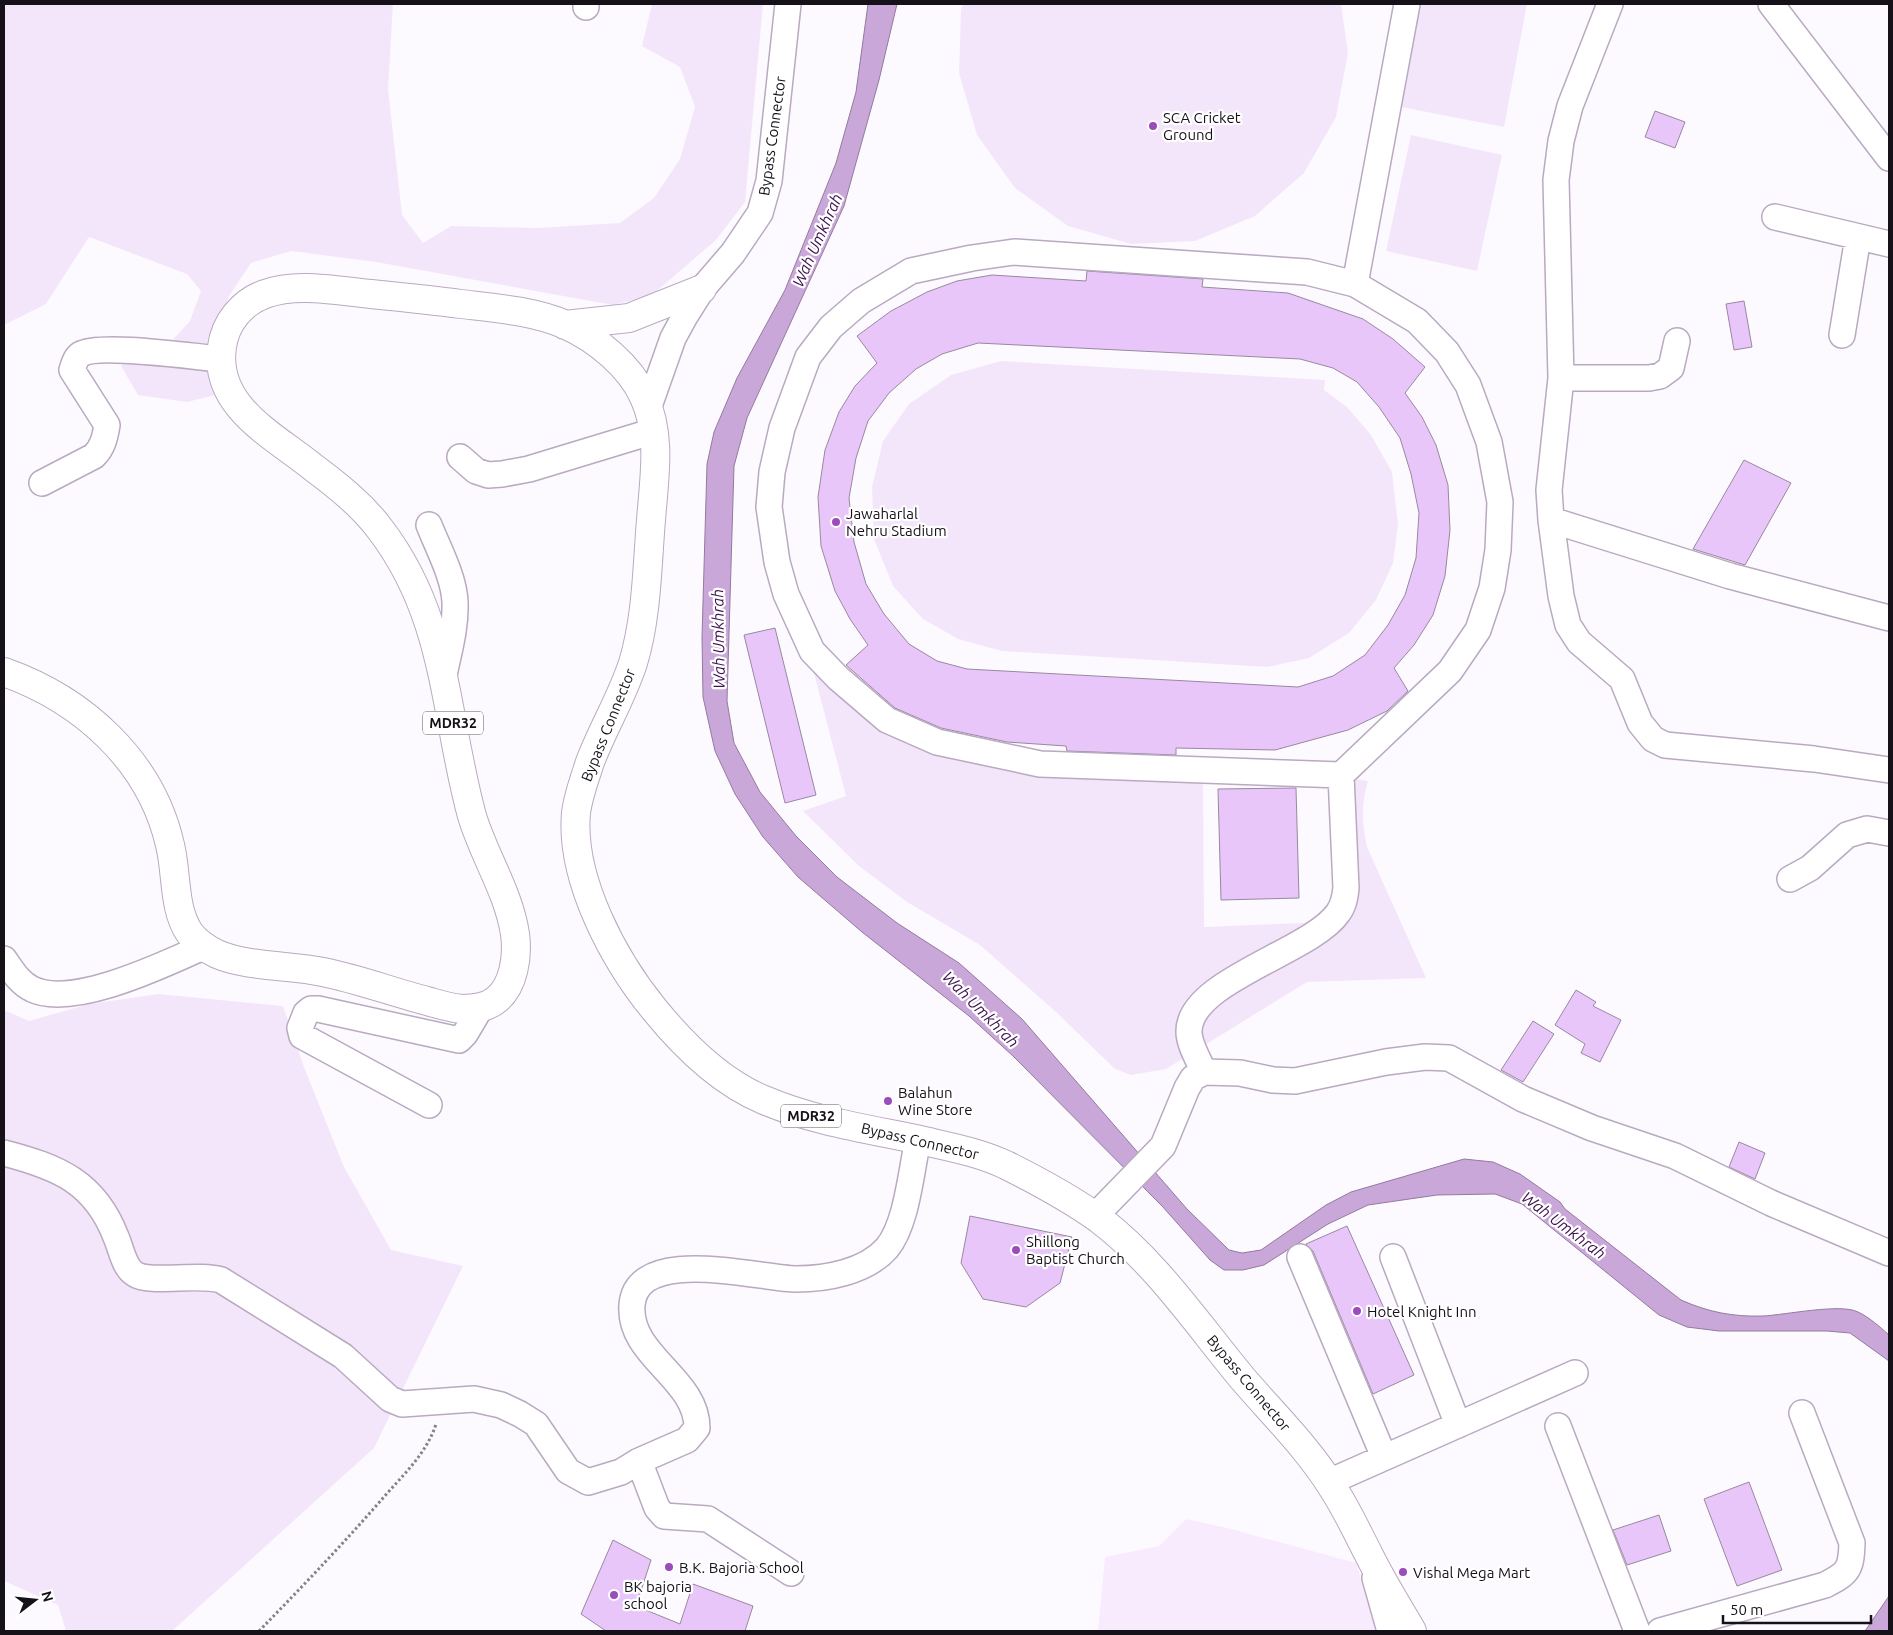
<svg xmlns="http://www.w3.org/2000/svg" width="1893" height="1635" font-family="Ubuntu,sans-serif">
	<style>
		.built { fill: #f7ebfd }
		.green { fill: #f4e6fa }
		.water { fill: #c9a7d9; stroke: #937a9f }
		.building { fill: #e9c6f9; stroke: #98889f; fill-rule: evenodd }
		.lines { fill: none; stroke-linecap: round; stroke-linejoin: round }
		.minor-casing { stroke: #b9a9c1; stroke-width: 28 }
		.major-casing { stroke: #b9a9c1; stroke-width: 30 }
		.path { stroke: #858187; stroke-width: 3; stroke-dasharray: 2.5 2.5; stroke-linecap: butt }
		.minor { stroke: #fff; stroke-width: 25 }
		.major { stroke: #fff; stroke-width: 28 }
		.poi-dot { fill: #9b4bbb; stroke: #fff; stroke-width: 2 }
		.labels { text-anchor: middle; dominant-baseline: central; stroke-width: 4.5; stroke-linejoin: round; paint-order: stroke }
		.shield { fill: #fff; stroke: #5c585e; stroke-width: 1 }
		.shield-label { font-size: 14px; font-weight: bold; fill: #161119 }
		.poi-label { font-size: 15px; fill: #161119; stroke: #fff; text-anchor: start }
		.street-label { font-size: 15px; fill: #161119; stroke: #fff }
		.water-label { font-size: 16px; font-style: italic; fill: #3d124d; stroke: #fff }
	</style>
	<rect width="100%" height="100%" fill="#fdfaff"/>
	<path class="built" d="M1186,1519L1231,1529L1356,1563L1377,1631H1098L1105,1557L1159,1546Z"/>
	<path class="green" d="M4,4H393L388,89L402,215L423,243L451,226L536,228L620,223L654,198L680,159L695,107L680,67L642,46L652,4H763L745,202L716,240L652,295L613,305L376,262L291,251L251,263L229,296L216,332L219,394L187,402L138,395L121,366L133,345L167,346L190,321L201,291L187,274L89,237L46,304L4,325Z
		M963,4H1341L1348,53L1336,117L1304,173L1255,216L1195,241L1131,244L1068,226L1015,188L977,135L959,73L961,10Z
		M1420,4H1527L1504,127L1401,107Z
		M1411,135L1502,155L1477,271L1386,251Z
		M1001,361L1325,380L1324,390L1347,407L1371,435L1392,472L1398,524L1393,563L1376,600L1349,633L1309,658L1268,667L1002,651L958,639L923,619L893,586L874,539L872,487L883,441L909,404L951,375Z
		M804,635L906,741L958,761L996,767L1203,774L1204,927L1351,921L1348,778L1368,781C1361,804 1362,824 1367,847L1426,978L1307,982L1166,1069L1131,1075L1115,1069L1055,1011L980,945L907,902L859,866L803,811L846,796Z
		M159,994L283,1006L304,1067L344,1167L391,1250L463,1266L374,1448L172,1631H66L58,1605L4,1581V1010L29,1021L89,1004Z"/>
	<path class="water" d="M868,4H897L879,80L844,206L747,418L734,466L727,701L734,743L760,792L796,836L837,877L897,923L959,963L1022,1019L1187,1209L1229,1250L1242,1253L1261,1250L1326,1205L1351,1192L1464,1159L1493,1162L1520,1174L1560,1202L1565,1209L1681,1300C1708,1312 1733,1317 1763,1316C1785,1315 1841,1303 1858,1312C1869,1317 1880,1327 1889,1335V1361L1850,1333L1827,1331H1719L1687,1327L1659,1315L1522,1204L1495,1194L1437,1195L1368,1205L1328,1224L1264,1265L1243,1270H1224L1210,1260L1162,1206L1013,1056L969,1016L862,932L798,877L763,837L735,794L715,751L703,697L702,637L707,464L714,432L737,378L785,290L836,163L856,92Z
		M1889,1596V1629L1887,1631H1865Z"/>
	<path class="building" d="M1655,111L1685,122L1675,148L1645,137Z
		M1087,271L1203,279L1202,287L1288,293L1363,319L1393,339L1425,367L1405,393L1422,417L1436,445L1448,485L1450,530L1445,576L1433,615L1414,645L1394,668L1408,691L1387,711L1348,730L1275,750L1176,748V755L1067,751L1066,746L1007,742L941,728L895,708L846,665L868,645L850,619L835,591L821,546L818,497L825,450L839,412L855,386L877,363L857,336L891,311L927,292L957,281L992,275L1086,281ZM978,343L1300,359L1333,368L1357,382L1379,407L1400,438L1411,474L1419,513L1416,558L1405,595L1388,625L1365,655L1333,676L1298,687L967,669L937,661L909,644L884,614L866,584L854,542L849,498L856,458L868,421L889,393L916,369L942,354Z
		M1744,301L1752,347L1734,350L1726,304Z
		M1744,460L1791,483L1745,565L1693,549Z
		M775,628L816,795L785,803L744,635Z
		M1296,788L1299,898L1221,900L1218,789Z
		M1576,990L1596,1002L1593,1006L1621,1020L1600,1062L1581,1053L1585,1044L1555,1025Z
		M1533,1021L1554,1034L1523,1082L1501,1070Z
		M1739,1142L1765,1153L1755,1179L1729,1167Z
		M970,1216L1072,1237L1060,1283L1026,1307L983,1299L961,1263Z
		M1347,1226L1414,1375L1373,1394L1313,1251L1306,1244Z
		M1749,1482L1782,1570L1737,1586L1704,1499Z
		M1659,1515L1671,1551L1627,1565L1613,1530Z
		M613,1540L651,1560L636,1606L680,1624L693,1584L753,1606L745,1631H606L581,1614Z"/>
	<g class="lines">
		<g class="minor-casing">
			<path id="minor" d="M1610,4L1570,106L1561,141L1556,180L1561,378L1549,490L1551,520L1561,596L1568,625L1579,642L1622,679L1640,723L1653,739L1665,745L1814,759L1889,770
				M1771,4L1889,158
				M586,7V4
				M1775,217L1889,244
				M1014,252L1307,272L1355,284L1417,321L1447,352L1468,385L1489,442L1500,502L1498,550L1492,588L1478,630L1450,671L1341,775L1040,764L937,742L887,720L838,678L812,651L786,594L777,562L769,507L772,472L782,428L808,357L831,327L861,301L911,271L972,258Z
				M1355,284L1407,4
				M1842,335L1858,237
				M1561,378H1649L1660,376L1671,368L1677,341
				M649,406L673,338L685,316L702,289L733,253L760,213L769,181L788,4
				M460,457L476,471L488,475L502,474L529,469L654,431
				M42,483L94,456C103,447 105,437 107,425L72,370C74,364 75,358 81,354C100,343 195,357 221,359
				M1551,520L1730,576L1889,618
				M429,525C438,548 454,577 455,602C456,627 449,651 444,675
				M1790,879L1810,868L1847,835L1867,829L1889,833
				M4,959C12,970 19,983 32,989C72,1009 165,964 203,947
				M1204,1072C1199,1061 1189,1044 1189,1032C1188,981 1311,952 1338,913C1344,905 1345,897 1346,888L1341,775
				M429,1105L302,1036L300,1028L306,1013L311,1009H318L459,1040L465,1034L481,1007
				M4,1153C58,1167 95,1182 116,1237C121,1248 124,1268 135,1274C149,1284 198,1273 221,1280L343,1356L390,1399L402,1404L474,1399L501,1405L520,1414L536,1424L568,1471L588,1482L621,1472L639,1461L687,1440L697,1428C697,1378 628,1356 632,1305C637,1244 760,1279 796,1279C826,1279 866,1272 887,1248C907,1224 911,1171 918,1140
				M1095,1216L1163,1146L1187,1088L1193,1078L1204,1072L1240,1073L1273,1080L1295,1081L1386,1062L1425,1057L1449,1058L1523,1099L1592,1128L1675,1156L1771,1203L1889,1253
				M1300,1257L1384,1457
				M1393,1257L1458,1425
				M1558,1426L1637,1631
				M639,1461L657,1508L664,1516L708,1519L791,1573
				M1329,1482L1575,1373
				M1375,1578L1390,1631
				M1660,1631L1825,1585C1849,1573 1851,1569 1852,1543L1802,1413"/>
		</g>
		<g class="major-casing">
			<path id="major" d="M565,325L629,318L702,289
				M4,672C83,700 151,761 170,845C177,872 173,908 189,932C195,941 208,950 217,954C247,967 290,965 323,972C358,979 392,992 427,1001C438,1004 450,1008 462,1009C474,1009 486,1008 496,1000C514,986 518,956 515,934C509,893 484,856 472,816C444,714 448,618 380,529C362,505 338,486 314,468C275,436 213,407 222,347C225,323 242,302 265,294C297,282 338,291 371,294C401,297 431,300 461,304C495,308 534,311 566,325C597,339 630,366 644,397C662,436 654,479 651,520C647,567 647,617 633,663C622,697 603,728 590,762C585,778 578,796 576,813C570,879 614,960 654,1009C684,1046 720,1082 764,1100C813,1121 868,1129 920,1140C950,1147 978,1152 1006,1165C1034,1179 1074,1201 1099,1219C1156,1262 1198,1325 1243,1379C1274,1415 1309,1449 1334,1490C1347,1510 1357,1532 1368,1553C1381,1580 1397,1605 1412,1631"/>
		</g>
		<path class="path" d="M259,1631C301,1588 343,1544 383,1498C403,1475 427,1453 436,1424"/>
		<use href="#minor" class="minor"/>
		<use href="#major" class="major"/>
	</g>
	<g class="poi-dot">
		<circle cx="1153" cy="126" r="5"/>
		<circle cx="836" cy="522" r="5"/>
		<circle cx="888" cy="1101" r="5"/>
		<circle cx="1016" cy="1250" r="5"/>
		<circle cx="1357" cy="1311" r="5"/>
		<circle cx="669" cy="1567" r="5"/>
		<circle cx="1403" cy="1572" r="5"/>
		<circle cx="614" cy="1595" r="5"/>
	</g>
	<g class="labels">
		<g class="shield">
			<rect x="423" y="711.5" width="60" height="23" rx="4"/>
			<rect x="781" y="1104.5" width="60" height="23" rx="4"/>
		</g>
		<g class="shield-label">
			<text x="453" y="723">MDR32</text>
			<text x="811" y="1116">MDR32</text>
		</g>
		<g class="poi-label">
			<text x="1163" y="117">SCA Cricket<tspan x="1163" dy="17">Ground</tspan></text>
			<text x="846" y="513">Jawaharlal<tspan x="846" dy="17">Nehru Stadium</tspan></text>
			<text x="898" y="1092">Balahun<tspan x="898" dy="17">Wine Store</tspan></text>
			<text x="1026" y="1241">Shillong<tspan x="1026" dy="17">Baptist Church</tspan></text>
			<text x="1367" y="1311">Hotel Knight Inn</text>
			<text x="679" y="1567">B.K. Bajoria School</text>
			<text x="1413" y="1572">Vishal Mega Mart</text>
			<text x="624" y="1586">BK bajoria<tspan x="624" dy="17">school</tspan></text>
		</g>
		<g class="street-label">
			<text transform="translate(772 136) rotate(-82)">Bypass Connector</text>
			<text transform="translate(608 725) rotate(-68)">Bypass Connector</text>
			<text transform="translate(920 1141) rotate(13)">Bypass Connector</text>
			<text transform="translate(1249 1383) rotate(50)">Bypass Connector</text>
		</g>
		<g class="water-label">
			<text transform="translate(817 240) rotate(-66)">Wah Umkhrah</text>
			<text transform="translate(718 639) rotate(-91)">Wah Umkhrah</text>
			<text transform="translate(981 1009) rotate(45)">Wah Umkhrah</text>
			<text transform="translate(1564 1225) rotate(37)">Wah Umkhrah</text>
		</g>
	</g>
	<rect width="1893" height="1635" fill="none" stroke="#161119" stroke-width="10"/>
	<g transform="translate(35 1600) rotate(74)" stroke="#ffffff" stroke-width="4" paint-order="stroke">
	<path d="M0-4L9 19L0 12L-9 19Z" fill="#161119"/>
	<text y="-8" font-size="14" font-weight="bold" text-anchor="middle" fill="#161119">N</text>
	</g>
	<path d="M1723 1615v8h148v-8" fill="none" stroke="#161119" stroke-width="2.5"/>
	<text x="1730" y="1615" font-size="15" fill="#161119" stroke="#ffffff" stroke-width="4" paint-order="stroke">50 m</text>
</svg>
